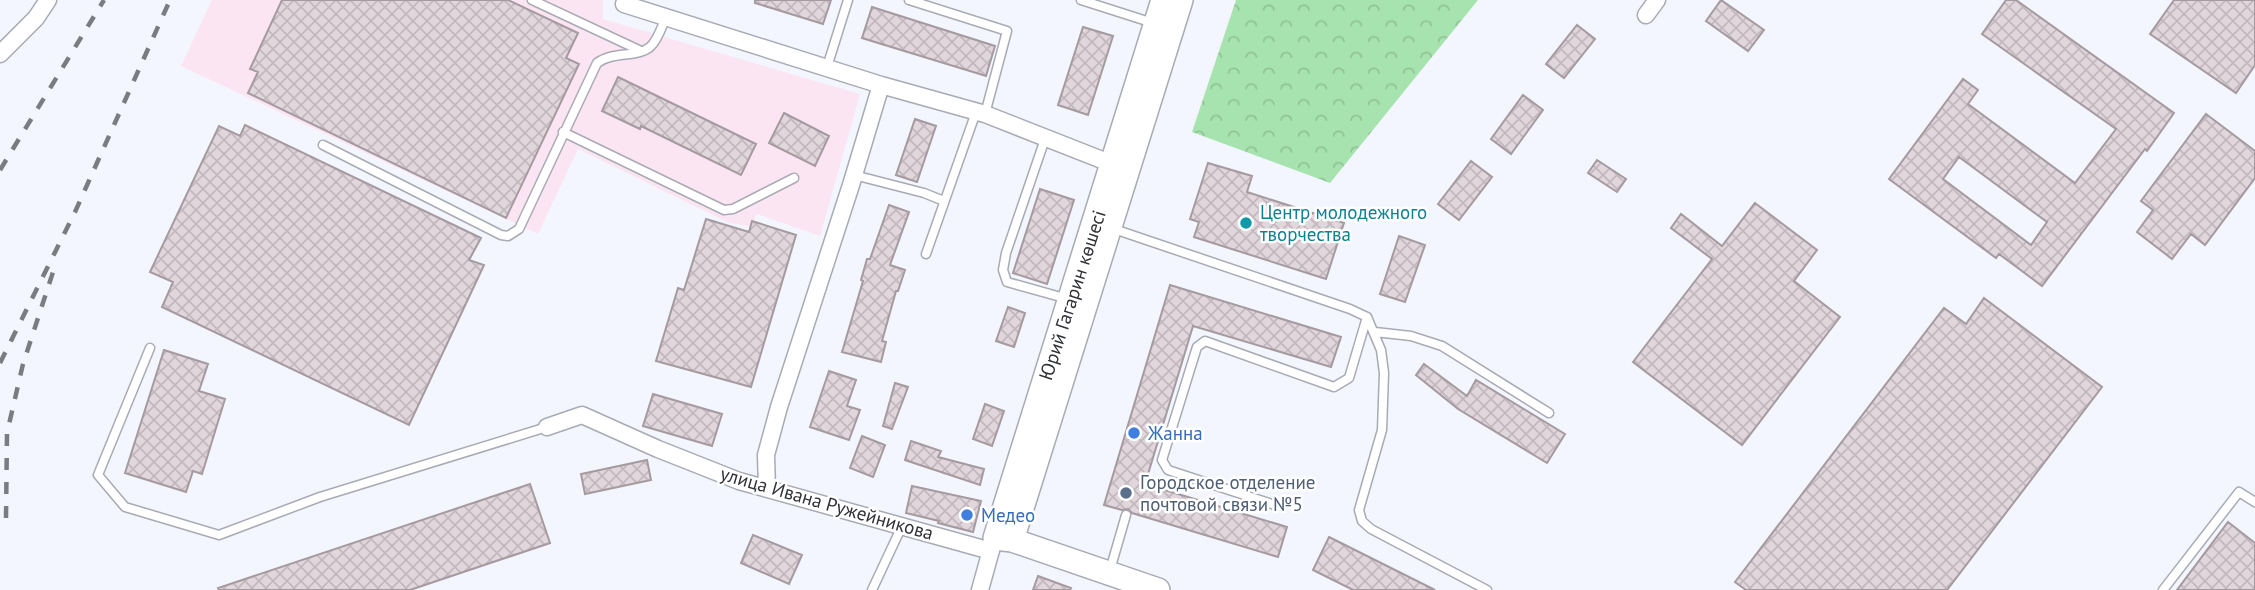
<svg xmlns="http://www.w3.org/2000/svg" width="2255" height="590" font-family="'PT Sans',sans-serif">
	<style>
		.commercial { fill: #fce5f2 }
		.forest { fill: url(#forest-crowns) }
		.building { fill: url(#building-cross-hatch); stroke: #a59a9f; stroke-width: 2; fill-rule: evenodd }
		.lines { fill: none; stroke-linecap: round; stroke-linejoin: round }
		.service-casing { stroke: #a8abb4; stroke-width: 11 }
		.minor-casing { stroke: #a8abb4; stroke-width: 19 }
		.secondary-casing { stroke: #a8abb4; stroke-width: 26 }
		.service { stroke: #fff; stroke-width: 8 }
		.minor { stroke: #fff; stroke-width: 16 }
		.secondary { stroke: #fff; stroke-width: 23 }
		.rail { stroke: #7a7c81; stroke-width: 4.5; stroke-dasharray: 12 12; stroke-linecap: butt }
		.culture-dot { fill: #0f9aa8; stroke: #fff; stroke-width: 2.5 }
		.shop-dot { fill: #3f7fe0; stroke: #fff; stroke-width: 2.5 }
		.service-dot { fill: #5c6f8a; stroke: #fff; stroke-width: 2.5 }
		.labels { text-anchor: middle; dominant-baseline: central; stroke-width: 5; stroke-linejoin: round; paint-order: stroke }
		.culture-label { font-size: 19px; fill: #0d838f; stroke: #fff; text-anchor: start }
		.street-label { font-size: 19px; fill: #313236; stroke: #fff }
		.shop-label { font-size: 19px; fill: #366cbe; stroke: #fff; text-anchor: start }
		.service-label { font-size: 19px; fill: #4e5e75; stroke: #fff; text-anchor: start }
	</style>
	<defs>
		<pattern id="forest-crowns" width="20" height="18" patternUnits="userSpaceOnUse" patternTransform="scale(1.75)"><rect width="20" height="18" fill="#a7e3ae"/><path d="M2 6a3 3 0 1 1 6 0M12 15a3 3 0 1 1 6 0" fill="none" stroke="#90c396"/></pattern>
		<pattern id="building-cross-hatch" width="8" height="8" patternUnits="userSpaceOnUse" patternTransform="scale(1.75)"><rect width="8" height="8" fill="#e1d6db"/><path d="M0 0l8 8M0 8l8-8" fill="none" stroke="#c2b8bd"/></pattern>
	</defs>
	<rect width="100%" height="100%" fill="#f3f6fe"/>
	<path class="commercial" d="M212,0H603V19L860,94L820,236L757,214L750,226L729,223L578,149L538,234L181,66Z"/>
	<path class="forest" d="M1236,0H1478L1330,183L1192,132Z"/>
	<path class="building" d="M282,0H508L578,33L566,58L579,64L506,218L248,93L258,72L250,69Z
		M755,0H831L823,24L755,3Z
		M1721,0L1764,30L1748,51L1706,21Z
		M2006,0H2016L2174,113L2147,151L2145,149L2042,286L1999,254L1996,258L1889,179L1963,79L1978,90L1968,104L2075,183L2116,129L1982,34ZM1959,157L2047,222L2031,245L1943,179Z
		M2174,0H2255V65L2236,93L2150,34Z
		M872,7L995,46L986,76L862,38Z
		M1577,25L1595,39L1564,78L1546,64Z
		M1083,27L1113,36L1088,115L1058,105Z
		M618,77L756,144L741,175L641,126L640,129L602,111Z
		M1523,95L1543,110L1511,154L1491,139Z
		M784,113L829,136L815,166L769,143Z
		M2206,114L2255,151V178L2205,245L2191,234L2172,259L2137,232L2153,210L2141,201Z
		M915,119L936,126L917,182L896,175Z
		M245,125L481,238L469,260L484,265L409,425L162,307L173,282L150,272L219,126L240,136Z
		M1597,160L1626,179L1617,192L1588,173Z
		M1471,161L1492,177L1459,220L1438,204Z
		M1208,163L1252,176L1247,192L1344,223L1326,279L1194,237L1199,222L1190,219Z
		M1040,189L1074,200L1047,284L1013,273Z
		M1755,203L1817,250L1794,281L1840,317L1742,445L1633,362L1712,259L1671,228L1681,214L1722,246Z
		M889,205L909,212L890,265L905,270L898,291H896L882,341L886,342L881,362L842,352L863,281L861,280L867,259H870Z
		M706,219L749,232L752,221L796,235L751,387L656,361L678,288L684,290Z
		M1399,236L1425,245L1405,302L1380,294Z
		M1170,285L1341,337L1331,367L1193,326L1145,484L1287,527L1278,557L1132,513L1128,509L1122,510L1104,505Z
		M1984,298L2102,387L1947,590H1746L1735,582L1944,308L1966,324Z
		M1008,307L1025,313L1014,347L996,341Z
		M164,350L208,364L199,391L225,399L202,474L193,471L186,492L125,473Z
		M1424,364L1467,396L1476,380L1565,434L1547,463L1458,409L1416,375Z
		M829,371L856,380L847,406L860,410L849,440L810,427Z
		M895,383L908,387L892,429L883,426Z
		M653,394L722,414L712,446L643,426Z
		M985,404L1004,411L992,446L973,439Z
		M862,436L885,445L873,477L850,468Z
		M911,441L941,451L938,457L984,469L980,485L905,460Z
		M647,460L651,480L585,494L581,474Z
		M530,484L550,543L410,590H219L218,588Z
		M912,486L981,501L973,532L938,523L939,521L906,513Z
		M2228,522L2255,543V590H2177Z
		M753,535L802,555L789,584L741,563Z
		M1329,537L1435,590H1353L1313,570Z
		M1038,576L1071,588L1070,590H1033Z"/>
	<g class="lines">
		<g class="service-casing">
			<path id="service" d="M532,0L639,50
				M909,0L1007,31L985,114
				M1081,0L1153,23
				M827,67L848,0
				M563,132L724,210L733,209L794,178
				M1046,136L1006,253L1003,270L1007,282L1068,299
				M323,145L501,235L508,236L519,229L597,63C613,51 637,58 650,47C658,40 662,26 666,17
				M854,175L924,193L944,201
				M1111,228L1350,309L1367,317L1349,378L1334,387L1205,341L1197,347L1162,460L1168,470L1275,505
				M926,254L976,112
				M1367,317L1381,350L1384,373L1382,430L1359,510L1362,521L1371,529L1487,590
				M1375,332L1411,336L1442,346L1549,413
				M150,348L98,475L125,507L219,535L320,497L547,427
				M1110,570L1126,515
				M872,590L902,526
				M2163,590L2239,492L2255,502"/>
		</g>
		<g class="minor-casing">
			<path id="minor" d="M624,4L881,85L985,114L1120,167
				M1646,15L1657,0
				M0,54L36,18L48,0
				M547,427L582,415L658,449L739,481L991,551
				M767,489L766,455L779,407L851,185L881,85
				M980,590L993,543"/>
		</g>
		<g class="secondary-casing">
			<path id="secondary" d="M1012,540L1181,0
				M1158,590L1012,540L995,538L1163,0"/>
		</g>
		<use href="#service" class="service"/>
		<use href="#minor" class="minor"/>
		<use href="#secondary" class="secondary"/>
		<path class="rail" d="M0,170L104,0
			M0,363L75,212L170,0
			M6,518L7,433L23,364L54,269"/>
	</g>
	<circle class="culture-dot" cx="1246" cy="223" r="7"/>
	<g class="shop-dot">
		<circle cx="1134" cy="433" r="7"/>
		<circle cx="967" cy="515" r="7"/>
	</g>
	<circle class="service-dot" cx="1126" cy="493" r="7"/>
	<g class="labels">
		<g class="culture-label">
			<text x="1260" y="212">Центр молодежного<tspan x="1260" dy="22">творчества</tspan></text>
		</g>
		<g class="street-label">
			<text transform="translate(1072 295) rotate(-72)">Юрий Гагарин көшесі</text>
			<text transform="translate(827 503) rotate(16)">улица Ивана Ружейникова</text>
		</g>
		<g class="shop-label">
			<text x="1148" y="433">Жанна</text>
			<text x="981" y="515">Медео</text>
		</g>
		<g class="service-label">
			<text x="1140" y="482">Городское отделение<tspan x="1140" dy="22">почтовой связи №5</tspan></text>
		</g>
	</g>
</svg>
